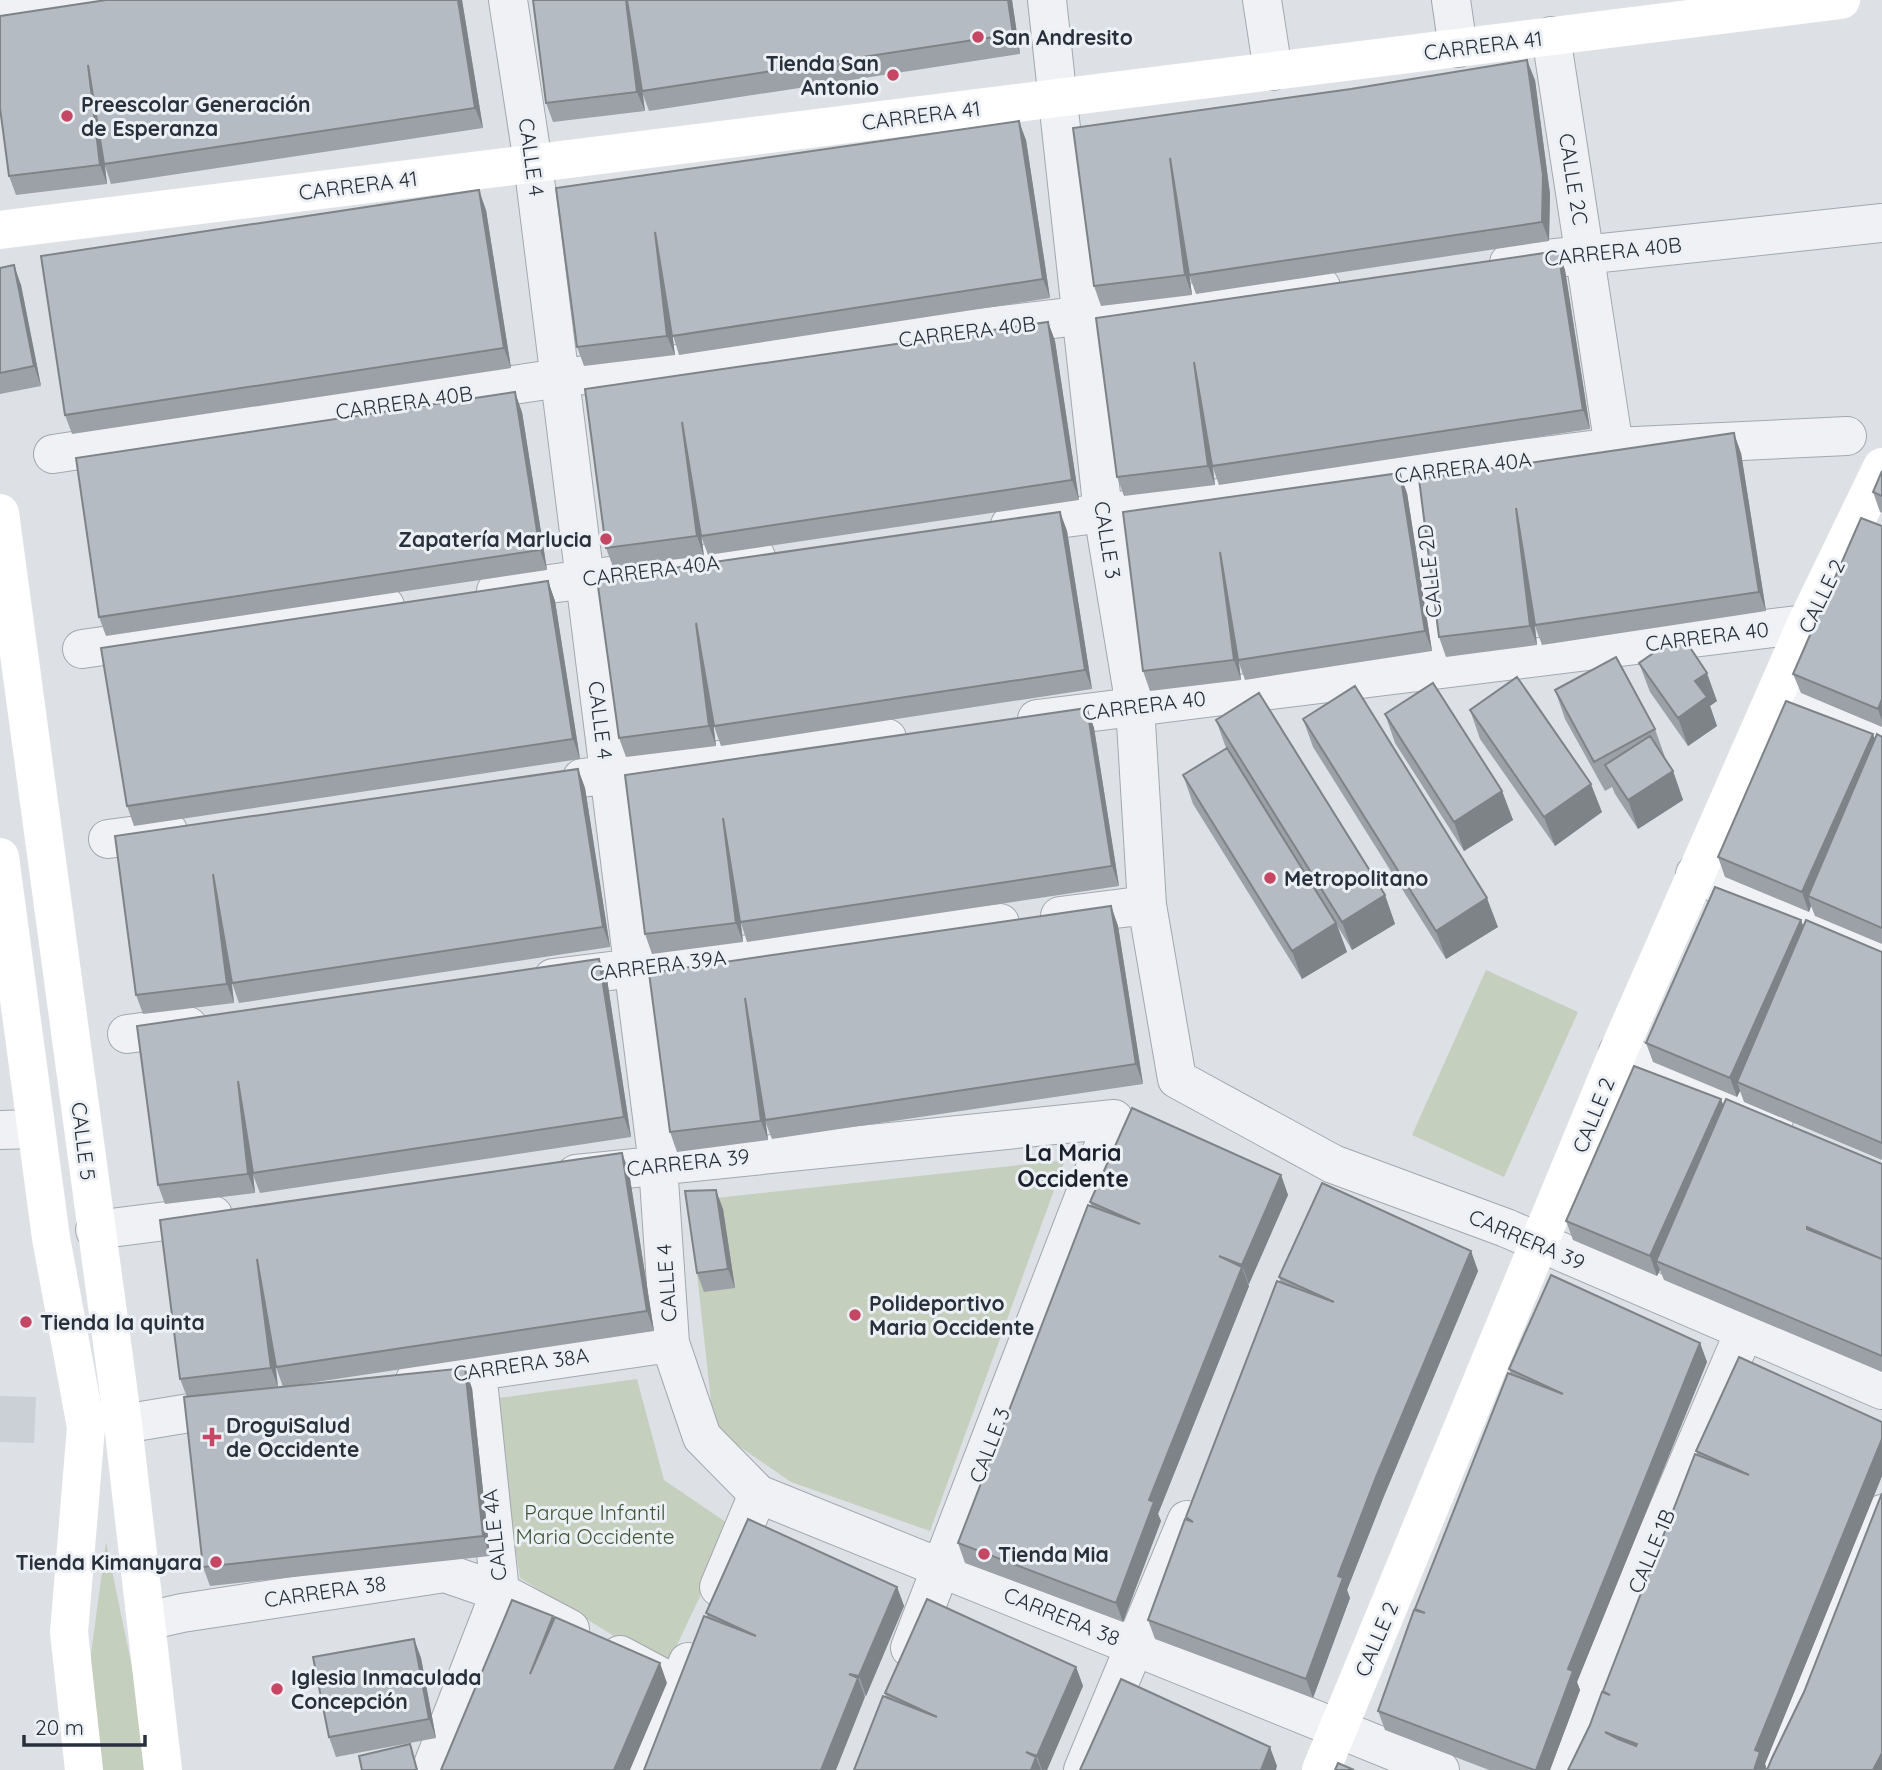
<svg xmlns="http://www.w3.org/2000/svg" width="1882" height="1770" font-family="Quicksand,sans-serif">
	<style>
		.built { fill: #cbd0d7 }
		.green { fill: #c4cfbe }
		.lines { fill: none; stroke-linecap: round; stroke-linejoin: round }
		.street-casing { stroke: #a3a8af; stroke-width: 40 }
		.street { stroke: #eff1f4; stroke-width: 38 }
		.secondary { stroke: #fff; stroke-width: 38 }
		.wall { fill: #9ba1a7 }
		.shaded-wall { fill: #7e8388 }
		.building { fill: #b4bbc2; stroke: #7e8388; stroke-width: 2; fill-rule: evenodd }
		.poi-dot { fill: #c64763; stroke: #ecf0f4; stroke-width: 2.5 }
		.labels { text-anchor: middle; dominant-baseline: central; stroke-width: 6; stroke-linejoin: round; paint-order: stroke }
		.poi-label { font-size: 21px; font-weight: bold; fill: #27303b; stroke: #ecf0f4; text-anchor: start }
		.street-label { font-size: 21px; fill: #27303b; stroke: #ecf0f4 }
		.park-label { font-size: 21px; fill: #3e5635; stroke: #ecf0f4 }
		.neighbourhood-label { font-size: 23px; font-weight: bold; fill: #1a212c; stroke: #ecf0f4 }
	</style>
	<rect width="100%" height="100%" fill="#dde1e6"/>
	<path class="built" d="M0,1396L36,1397L34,1443L0,1442Z"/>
	<path class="green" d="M1486,970L1578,1012L1504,1177L1412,1135Z
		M1065,1160L930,1531L791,1482L714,1429L689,1201Z
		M637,1379L664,1480L733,1527L666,1668L520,1578L491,1399Z
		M106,1542L132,1667L146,1770H101L89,1669Z"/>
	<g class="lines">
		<g class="street-casing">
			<path id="street" d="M508,0L533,163L658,1165L670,1343L702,1437L758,1494L1440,1770
				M1047,0L1103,513L1135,706L1147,905L1177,1079L1333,1164L1506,1228L1882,1390
				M1262,0L1273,71
				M1451,0L1458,48
				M0,14L98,0
				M1551,36L1614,447
				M1509,263L1882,223
				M53,454L560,378L1321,287
				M1418,473L1440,669
				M1010,525L1614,447L1847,436
				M496,591L756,557
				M82,649L385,606
				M1779,690L1882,733
				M1037,719L1806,624
				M582,778L887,738
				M108,839L168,831
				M1695,874L1882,954
				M1060,916L1147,905
				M553,978L1000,923
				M127,1034L188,1026
				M1618,1052L1774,1119
				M0,1130L35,1129
				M576,1174L1114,1119L910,1648
				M95,1230L213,1215
				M415,1380L670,1343
				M123,1424L238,1405
				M719,1587L758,1494
				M147,1621L182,1613L445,1573L500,1592L570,1629
				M620,1655L678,1686
				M431,1770L500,1592L477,1371
				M643,1770L688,1662
				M1083,1770L1187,1520
				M1557,1770L1744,1332
				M1774,1770L1816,1661L1882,1514"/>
		</g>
		<use href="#street" class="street"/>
		<path class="secondary" d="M0,230L1841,0
			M0,513L123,1424L163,1770
			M0,857L51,1238L86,1427L69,1632L84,1770
			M1321,1770L1618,1052L1806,624L1882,467"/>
	</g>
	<path class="wall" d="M462,0L483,128L111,184L105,166L107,184L16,195L9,176Z
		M533,0H1012L1020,54L649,111L642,92L645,111L553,122L546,103Z
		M1535,80L1550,194L1549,241L1196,294L1189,275L1192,295L1101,306L1094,286Z
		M1026,140L1050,298L679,355L672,332L675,355L584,366L577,347Z
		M486,210L511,368L72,434L65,415Z
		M1558,251L1565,270L1590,429L1219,485L1213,468L1215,485L1124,496L1117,477Z
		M0,268L21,285L41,386L0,394Z
		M1048,322L1055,341L1079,500L708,555L701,536L704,556L613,567L606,548Z
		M522,412L547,570L106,636L99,617Z
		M1741,453L1766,611L1542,645L1535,626L1537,645L1446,657L1439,637Z
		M1882,471V513L1880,512L1873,492Z
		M1407,493L1432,651L1245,680L1239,663L1241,680L1150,691L1143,671Z
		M1060,512L1067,531L1092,689L721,746L713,723L716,746L626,757L619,738Z
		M1882,526V727L1801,693L1793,674Z
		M548,581L555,601L580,759L134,826L127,806Z
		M1639,663L1717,701L1710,706L1717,726L1688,746L1650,692Z
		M1555,690L1655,729L1665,757L1664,758L1673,771L1683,800L1638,829L1615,794L1612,787L1605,791L1565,719Z
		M1087,708L1094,728L1119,886L747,942L741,923L743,942L652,954L645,934Z
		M1470,710L1602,812L1555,846L1480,739Z
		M1385,714L1502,791L1513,820L1464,851L1395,743Z
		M1303,719L1498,927L1446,959L1313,747Z
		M1216,720L1385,895L1395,924L1352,950L1338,927L1347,952L1302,979L1193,804L1183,775L1226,748Z
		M1882,737V944L1815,916L1811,906L1809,912L1725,877L1718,857L1875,740Z
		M578,769L585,788L610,947L239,1003L232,983L234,1003L143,1014L136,995Z
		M1111,906L1118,926L1143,1084L772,1139L765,1121L768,1140L677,1152L670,1132Z
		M1801,920L1803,926L1882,952V1160L1744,1102L1740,1091L1737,1097L1653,1062L1646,1043Z
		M607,979L631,1137L260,1193L253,1175L255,1193L165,1204L158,1185Z
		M1721,1099L1723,1105L1882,1164V1372L1664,1280L1660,1270L1657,1276L1573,1240L1566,1221Z
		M622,1153L629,1172L654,1331L283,1387L276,1367L278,1387L472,1388L490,1556L210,1586L203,1567L187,1397L180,1379Z
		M1281,1175L1288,1195L1249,1284H1248L1249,1286L1158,1514L1161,1521L1123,1622L965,1563L958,1543L1092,1207L1090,1202Z
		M723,1209L735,1288L704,1292L697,1273Z
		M1471,1251L1478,1271L1384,1496L1347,1590L1350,1598L1313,1698L1155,1639L1148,1620L1186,1519V1517L1281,1283L1279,1277Z
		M1700,1343L1707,1362L1577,1682L1580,1690L1550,1770H1489L1385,1730L1378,1711L1416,1611L1415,1609L1511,1374L1509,1369Z
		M1882,1422V1476L1765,1764L1767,1770H1882H1568L1590,1725L1604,1692L1603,1691L1698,1456L1696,1451Z
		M897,1587L904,1606L866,1696L864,1695L865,1697L708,1618L706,1613Z
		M414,1639L421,1658L436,1738L336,1757L329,1737Z
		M1076,1667L1083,1686L1047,1770H854L886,1697L885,1693Z"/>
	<path class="shaded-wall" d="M458,0H462L483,128L475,108Z
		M626,0H631L645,111L637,92Z
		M1008,0H1012L1020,54L1013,34Z
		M1527,60L1535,80L1550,194L1549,241L1542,222Z
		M88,65L95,84L107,184L100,165Z
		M1019,121L1026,140L1050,298L1043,279Z
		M1170,158L1177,177L1192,295L1185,275Z
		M479,190L486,210L511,368L504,348Z
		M655,232L662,252L675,355L667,336Z
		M1558,251L1565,270L1590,429L1583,410Z
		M14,265L21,285L41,386L34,366Z
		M1048,322L1055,341L1079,500L1072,480Z
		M1194,362L1201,382L1215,485L1208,466Z
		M515,392L522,412L547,570L540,550Z
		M682,422L689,441L704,556L697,536Z
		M1734,433L1741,453L1766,611L1759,592Z
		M1400,473L1407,493L1432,651L1425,631Z
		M1516,508L1523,527L1537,645L1530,626Z
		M1060,512L1067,531L1092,689L1085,670Z
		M1220,552L1227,571L1241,680L1234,660Z
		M548,581L555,601L580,759L573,739Z
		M696,623L703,643L716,746L709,726Z
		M1707,673L1717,701L1710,706L1717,726L1688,746L1678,718L1695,681Z
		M1882,699V721L1878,709Z
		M1087,708L1094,728L1119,886L1112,866Z
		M1873,734L1880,754L1808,896L1811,906L1809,912L1802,892Z
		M578,769L585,788L610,947L603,927Z
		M1673,771L1683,800L1638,829L1628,800Z
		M1591,784L1602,812L1555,846L1544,817Z
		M1502,791L1513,820L1464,851L1454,822Z
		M723,818L730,838L743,942L736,923Z
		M213,874L220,893L234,1003L227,984Z
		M1385,895L1395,924L1352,950L1342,922Z
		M1487,898L1498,927L1446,959L1436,931Z
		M1111,906L1118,926L1143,1084L1136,1064Z
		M1801,920L1808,940L1737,1082L1740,1091L1737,1097L1730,1078Z
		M1336,923L1347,952L1302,979L1292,951Z
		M599,959L607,979L631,1137L624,1117Z
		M745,998L752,1017L768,1140L761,1121Z
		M238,1081L245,1100L255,1193L248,1174Z
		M1721,1099L1728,1118L1656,1261L1660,1270L1657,1276L1650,1256Z
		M622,1153L629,1172L654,1331L647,1311Z
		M1281,1175L1288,1195L1249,1284L1242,1265Z
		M716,1190L723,1209L735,1288L728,1269Z
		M1471,1251L1478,1271L1384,1496L1347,1590L1350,1598L1313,1698L1306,1679L1338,1576L1376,1477Z
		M257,1259L264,1278L278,1387L271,1368Z
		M1242,1267L1249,1286L1158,1514L1161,1521L1123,1622L1116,1603L1149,1500Z
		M1700,1343L1707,1362L1577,1682L1580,1690L1550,1770H1536L1568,1669Z
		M465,1368L472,1388L490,1556L483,1536Z
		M1882,1439V1476L1765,1764L1767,1770H1754L1755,1750Z
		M897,1587L904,1606L866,1696L859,1676Z
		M553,1616L560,1636L530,1674Z
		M414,1639L421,1658L436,1738L429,1719Z
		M660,1663L667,1683L630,1770H614Z
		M1076,1667L1083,1686L1047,1770H1042L1037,1756Z
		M858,1678L865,1697L836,1770H821Z
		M1270,1747L1277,1766L1276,1770H1261Z
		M1882,1753V1770H1873Z
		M1036,1757L1041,1770H1031Z"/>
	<path class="building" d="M106,0H458L475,108L104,164L88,65L100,165L9,176L0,108V16Z
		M533,0H626L637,92L546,103Z
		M627,0H1008L1013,34L642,91Z
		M1527,60L1543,175L1542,222L1189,275L1170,158L1185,275L1094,286L1073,128L1351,89Z
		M1019,121L1043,279L672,336L655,232L667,336L577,347L556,188Z
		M479,190L504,348L65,415L41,256Z
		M1558,251L1583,410L1212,466L1194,362L1208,466L1117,477L1096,318Z
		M14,265L34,366L0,373V268Z
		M1048,322L1072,480L701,536L682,422L697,536L606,548L585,389Z
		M515,392L540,550L99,617L76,458Z
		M1734,433L1759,592L1535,625L1516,508L1530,626L1439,637L1419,479Z
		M1882,471V496L1873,492Z
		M1400,473L1425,631L1238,660L1220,552L1234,660L1143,671L1123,512Z
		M1060,512L1085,670L714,726L696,623L709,726L619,738L597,579Z
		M1861,518L1882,526V699L1878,709L1793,674Z
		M548,581L573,739L127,806L101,648Z
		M1681,634L1707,673L1695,681L1707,697L1678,718L1639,663Z
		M1616,657L1655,729L1594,762L1555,690Z
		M1517,677L1591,784L1544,817L1470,710Z
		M1433,683L1502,791L1454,822L1385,714Z
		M1355,686L1487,898L1436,931L1303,719Z
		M1259,693L1385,895L1342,922L1216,720Z
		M1786,701L1873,734L1802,892L1718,857Z
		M1087,708L1112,866L740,922L723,818L736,923L645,934L625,775Z
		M1877,734L1882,737V928L1808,896Z
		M1650,736L1673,771L1628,800L1605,765Z
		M1227,748L1336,923L1292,951L1183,775Z
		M578,769L603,927L232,983L213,874L227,984L136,995L115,836Z
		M1715,887L1801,920L1730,1078L1646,1043Z
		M1111,906L1136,1064L765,1120L745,998L761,1121L670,1132L649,973Z
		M1806,920L1882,952V1143L1737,1082Z
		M599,959L624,1117L253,1173L238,1081L248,1174L158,1185L137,1026Z
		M1634,1066L1721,1099L1650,1256L1566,1221Z
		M1726,1099L1882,1164V1259L1807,1227V1229L1882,1259V1356L1656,1261Z
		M1132,1108L1281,1175L1242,1265L1219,1256L1242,1267L1149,1500L1154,1502L1116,1603L958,1543L1088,1205L1140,1224L1090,1202Z
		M622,1153L647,1311L276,1367L257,1259L271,1368L180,1379L160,1220Z
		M1322,1183L1471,1251L1376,1477L1338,1576L1343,1578L1306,1679L1148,1620L1185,1519L1193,1522L1186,1517L1277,1281L1334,1302L1279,1277Z
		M716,1190L728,1269L697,1273L685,1191Z
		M1551,1275L1700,1343L1568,1669L1573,1671L1536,1770H1534L1378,1711L1414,1610L1425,1613L1415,1609L1508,1373L1563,1394L1509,1369Z
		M1739,1357L1882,1422V1439L1755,1750L1760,1752L1754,1770H1568L1590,1725L1602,1692L1610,1695L1603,1691L1695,1454L1749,1475L1696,1451ZM1605,1732L1637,1744L1636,1746L1618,1739Z
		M465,1368L483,1536L203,1567L184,1397Z
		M1882,1493V1753L1873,1770H1767L1772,1758L1804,1692Z
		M748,1519L897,1587L859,1676L849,1674L858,1678L821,1770H644L704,1616L756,1636L706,1613Z
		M927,1599L1076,1667L1037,1756L1026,1752L1036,1757L1031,1770H854L883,1696L937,1717L885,1693Z
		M512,1600L553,1616L530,1674L555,1617L660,1663L614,1770H441Z
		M414,1639L429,1719L329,1737L313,1657Z
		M1121,1679L1270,1747L1261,1770H1080Z
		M410,1744L417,1770H362L359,1756Z
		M1338,1763L1354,1770H1335Z"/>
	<g class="poi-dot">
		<circle cx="978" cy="37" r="7"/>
		<circle cx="893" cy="75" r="7"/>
		<circle cx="67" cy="116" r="7"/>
		<circle cx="606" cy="539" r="7"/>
		<circle cx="1270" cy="878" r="7"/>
		<circle cx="855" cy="1315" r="7"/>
		<circle cx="26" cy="1322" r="7"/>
		<path d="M208.5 1426.5h7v7h7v7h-7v7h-7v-7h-7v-7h7z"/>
		<circle cx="984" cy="1554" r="7"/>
		<circle cx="216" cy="1562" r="7"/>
		<circle cx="277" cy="1689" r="7"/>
	</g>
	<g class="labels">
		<g class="poi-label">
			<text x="992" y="37">San Andresito</text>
			<text x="879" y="63" text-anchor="end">Tienda San<tspan x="879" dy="24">Antonio</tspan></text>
			<text x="81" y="104">Preescolar Generación<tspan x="81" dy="24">de Esperanza</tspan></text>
			<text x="592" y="539" text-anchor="end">Zapatería Marlucia</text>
			<text x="1284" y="878">Metropolitano</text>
			<text x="869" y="1303">Polideportivo<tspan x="869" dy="24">Maria Occidente</tspan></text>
			<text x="40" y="1322">Tienda la quinta</text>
			<text x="226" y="1425">DroguiSalud<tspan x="226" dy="24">de Occidente</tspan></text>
			<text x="998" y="1554">Tienda Mia</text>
			<text x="202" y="1562" text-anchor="end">Tienda Kimanyara</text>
			<text x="291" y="1677">Iglesia Inmaculada<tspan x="291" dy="24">Concepción</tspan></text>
		</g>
		<g class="street-label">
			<text transform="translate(1483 45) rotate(-7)">CARRERA 41</text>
			<text transform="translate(921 115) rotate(-7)">CARRERA 41</text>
			<text transform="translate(532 157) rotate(82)">CALLE 4</text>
			<text transform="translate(1574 179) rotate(81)">CALLE 2C</text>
			<text transform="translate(358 185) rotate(-7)">CARRERA 41</text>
			<text transform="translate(1613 251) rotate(-6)">CARRERA 40B</text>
			<text transform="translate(967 331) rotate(-7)">CARRERA 40B</text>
			<text transform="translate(404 402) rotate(-8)">CARRERA 40B</text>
			<text transform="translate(1463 467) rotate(-7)">CARRERA 40A</text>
			<text transform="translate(1108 540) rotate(81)">CALLE 3</text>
			<text transform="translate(651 570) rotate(-7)">CARRERA 40A</text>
			<text transform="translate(1429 571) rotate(-96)">CALLE 2D</text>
			<text transform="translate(1821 596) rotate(-64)">CALLE 2</text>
			<text transform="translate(1707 636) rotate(-7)">CARRERA 40</text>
			<text transform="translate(1144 705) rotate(-7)">CARRERA 40</text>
			<text transform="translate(601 720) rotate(83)">CALLE 4</text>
			<text transform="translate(658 965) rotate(-7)">CARRERA 39A</text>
			<text transform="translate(1593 1115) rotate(-68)">CALLE 2</text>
			<text transform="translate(84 1141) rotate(83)">CALLE 5</text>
			<text transform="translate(688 1162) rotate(-6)">CARRERA 39</text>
			<text transform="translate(1527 1239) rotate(23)">CARRERA 39</text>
			<text transform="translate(666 1283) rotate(-94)">CALLE 4</text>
			<text transform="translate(521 1364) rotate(-8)">CARRERA 38A</text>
			<text transform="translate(989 1445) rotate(-69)">CALLE 3</text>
			<text transform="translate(494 1535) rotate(-96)">CALLE 4A</text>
			<text transform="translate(1651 1551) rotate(-67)">CALLE 1B</text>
			<text transform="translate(325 1591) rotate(-8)">CARRERA 38</text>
			<text transform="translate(1062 1616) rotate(22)">CARRERA 38</text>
			<text transform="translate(1376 1639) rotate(-67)">CALLE 2</text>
		</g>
		<g class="park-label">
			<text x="595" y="1512">Parque Infantil<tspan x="595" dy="24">Maria Occidente</tspan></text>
		</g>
		<g class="neighbourhood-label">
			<text x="1073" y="1152">La Maria<tspan x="1073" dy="26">Occidente</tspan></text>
		</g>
	</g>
	<path d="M24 1735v10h121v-10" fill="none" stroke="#27303b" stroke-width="3.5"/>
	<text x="35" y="1735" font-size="21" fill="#27303b" stroke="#ecf0f4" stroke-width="5" paint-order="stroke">20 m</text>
</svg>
